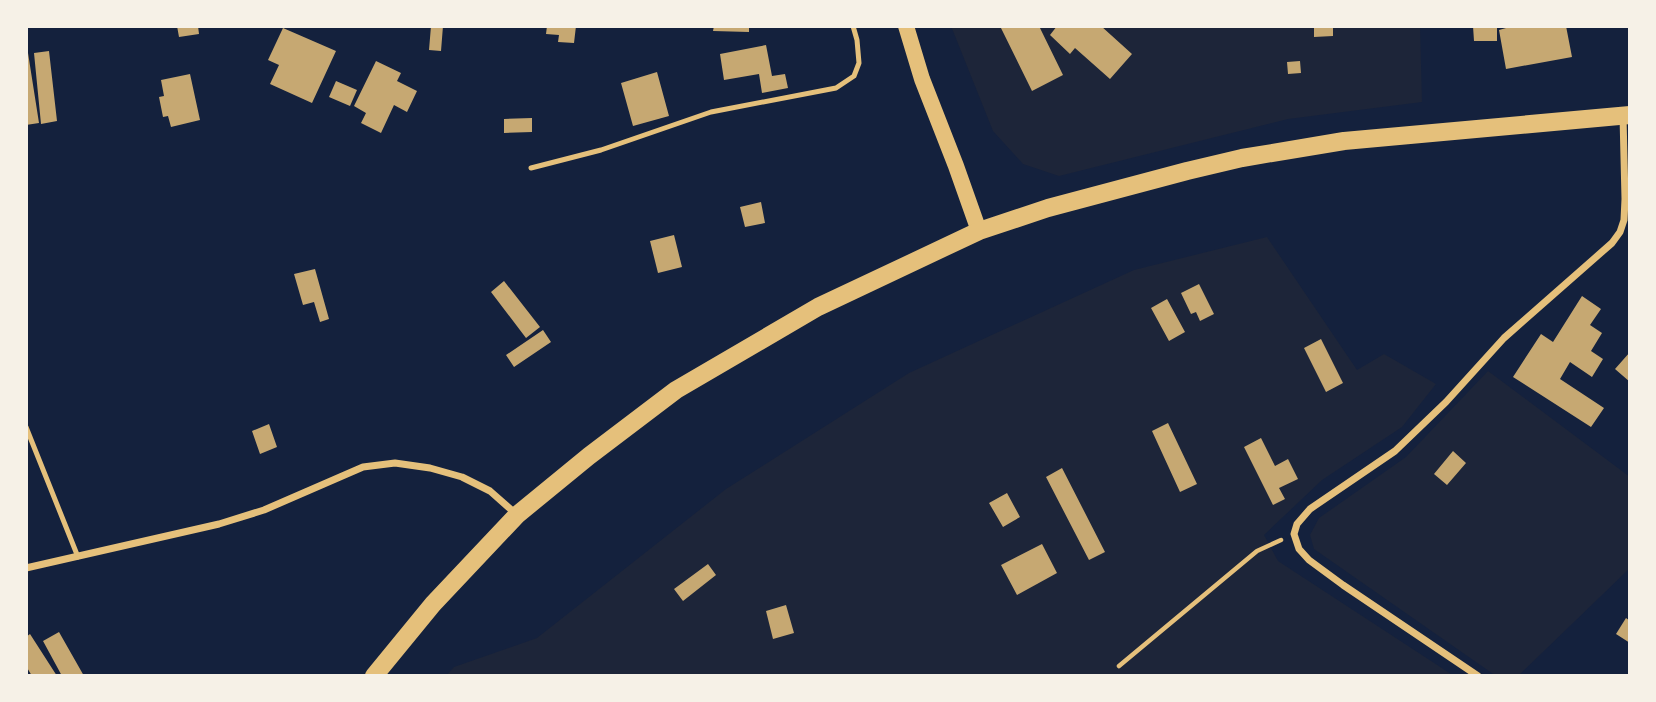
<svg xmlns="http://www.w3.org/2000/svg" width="1656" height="702" font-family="Raleway,sans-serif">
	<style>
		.green { fill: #1d2539 }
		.building { fill: #c6a872 }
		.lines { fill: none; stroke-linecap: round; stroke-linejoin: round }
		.path { stroke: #e5c07b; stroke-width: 4.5 }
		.service { stroke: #e5c07b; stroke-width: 5 }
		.minor { stroke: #e5c07b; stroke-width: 7 }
		.primary { stroke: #e5c07b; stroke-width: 16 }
		.trunk { stroke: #e5c07b; stroke-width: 18 }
	</style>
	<rect width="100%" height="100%" fill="#14213d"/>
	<path class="green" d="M951,26H1420L1422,102L1288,119L1059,176L1023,164L993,131Z
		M1267,237L1357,370L1384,354L1436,384L1402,427L1322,480L1264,535L1278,561L1454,676H446L454,667L537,638L726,489L909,373L1134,270Z
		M1488,371L1630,477V568L1518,676H1496L1314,549L1310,535L1319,518L1406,457Z"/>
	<path class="building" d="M177,26H198L199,34L179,37Z
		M431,26H443L441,51L429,50Z
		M547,26H576L574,43L558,42L559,35L546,34Z
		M714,26H749V32L713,31Z
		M1000,26H1039L1063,75L1032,91Z
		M1057,26H1101L1132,54L1110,79L1075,48L1070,54L1050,35Z
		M1314,26H1333V36L1314,37Z
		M1473,26H1497V41H1474Z
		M1506,26H1566L1572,57L1506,69L1499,30L1506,28Z
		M283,28L336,51L312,103L270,84L279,65L268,60Z
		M766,45L772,76L785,74L788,88L762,93L759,74L724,80L720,54Z
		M49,51L57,121L41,124L34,53Z
		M28,53L39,123L26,125V54Z
		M376,61L401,73L397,81L417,91L407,112L394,105L381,133L361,123L366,113L354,106Z
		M1300,61L1301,73L1288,74L1287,62Z
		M657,72L669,116L633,126L621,83Z
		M190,74L200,120L171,127L168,116L163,117L159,97L164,96L161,80Z
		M336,81L357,90L350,106L329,97Z
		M532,118V132L504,133V119Z
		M761,202L765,223L745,227L740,207Z
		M674,235L682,267L658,273L650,241Z
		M315,269L329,319L320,322L314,302L303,305L294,274Z
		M504,281L540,327L526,338L491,292Z
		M1199,284L1214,314L1200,321L1196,312L1191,314L1181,293Z
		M1582,296L1601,309L1590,325L1602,333L1591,351L1603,359L1592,377L1570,362L1560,379L1604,408L1591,427L1513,377L1541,334L1553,342Z
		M1167,299L1185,332L1169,341L1151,308Z
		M543,330L551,342L514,367L506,355Z
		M1321,339L1343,383L1326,392L1304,348Z
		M1630,352V382L1615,369Z
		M1168,423L1197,484L1180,492L1152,431Z
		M269,424L277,447L260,454L252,431Z
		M1261,438L1275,466L1288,459L1298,479L1279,488L1285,499L1273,505L1244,447Z
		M1453,451L1466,463L1447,485L1434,474Z
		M1062,468L1105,552L1089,560L1046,477Z
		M1007,493L1020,517L1003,527L989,503Z
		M1042,544L1057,573L1017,595L1001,565Z
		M708,564L716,575L683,601L674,589Z
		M786,605L794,633L773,639L766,611Z
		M1626,618L1630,621V643L1616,634Z
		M59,632L84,676H62L43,641Z
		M30,634L57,676H32L26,666V637Z"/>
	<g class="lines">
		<path class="path" d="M1119,666L1257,551L1281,540"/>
		<path class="service" d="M531,168L601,150L711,112L836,88L854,76L859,63L857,40L853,26
			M26,427L78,557"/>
		<path class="minor" d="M26,568L219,524L264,510L363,467L395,463L430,468L462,477L490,491L516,514
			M1478,676L1343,585L1309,560L1299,549L1294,534L1297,524L1310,509L1395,451L1446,402L1504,338L1612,243L1620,232L1624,220L1625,199L1623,116"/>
		<path class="primary" d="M906,26L922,79L956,166L979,231"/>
		<path class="trunk" d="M374,676L433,604L517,515L589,456L676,390L818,307L979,231L1048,208L1187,171L1242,158L1344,141L1630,115"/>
	</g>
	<rect width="1656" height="702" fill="none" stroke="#f6f1e7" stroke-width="56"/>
</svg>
